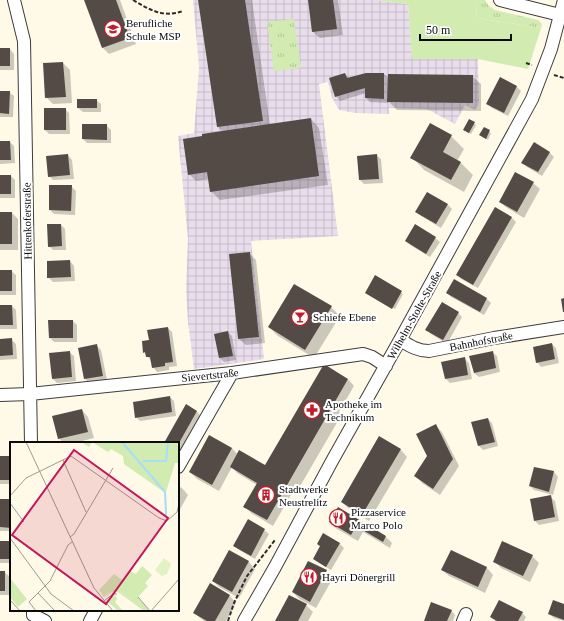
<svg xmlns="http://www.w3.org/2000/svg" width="564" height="621" font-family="'Times New Roman',serif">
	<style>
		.industrial { fill: url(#industrial-grid) }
		.grass { fill: url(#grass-tufts) }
		.garden { fill: #d1ebb0 }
		.shadow { fill: #0003 }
		.building { fill: #544b46 }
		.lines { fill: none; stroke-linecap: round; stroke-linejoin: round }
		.minor-casing { stroke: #3d3d3d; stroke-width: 14 }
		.path { stroke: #2c2c2c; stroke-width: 2; stroke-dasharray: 4 2; stroke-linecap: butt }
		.minor { stroke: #fff; stroke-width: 12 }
		.labels { text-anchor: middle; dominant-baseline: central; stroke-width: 4; stroke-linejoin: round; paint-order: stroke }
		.poi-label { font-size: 11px; fill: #0a0a0a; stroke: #fff; text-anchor: start }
		.street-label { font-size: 11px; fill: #0a0a0a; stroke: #fff }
		.inset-river { fill: none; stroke: #a9defa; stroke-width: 2 }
		.inset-road { fill: none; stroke: #9d9a8f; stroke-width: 1 }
		.view { fill: #c2185b; fill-opacity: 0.15; stroke: #c2185b; stroke-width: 2 }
		.inset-edge { fill: none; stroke: #0a0a0a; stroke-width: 2 }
	</style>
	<defs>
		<pattern id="industrial-grid" width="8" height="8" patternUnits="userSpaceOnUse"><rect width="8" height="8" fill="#e9ddeb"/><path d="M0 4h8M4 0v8" fill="none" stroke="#c6bcc8"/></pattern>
		<pattern id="grass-tufts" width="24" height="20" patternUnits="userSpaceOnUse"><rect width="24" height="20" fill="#d1ebb0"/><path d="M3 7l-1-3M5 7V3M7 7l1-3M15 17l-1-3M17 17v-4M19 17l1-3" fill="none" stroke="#b2c896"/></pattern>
	</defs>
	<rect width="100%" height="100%" fill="#fffae8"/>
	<path class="industrial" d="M193,0H377L408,4L412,58L478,59L479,103L475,110L465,105L455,124L427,109L389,108V114L355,113L339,110L332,98L328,82L319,84L338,236L251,241L264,359L194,369L188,322L186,289L188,239L178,136L194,133L199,67Z"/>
	<path class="grass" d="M476,0H485L489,6L495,10L538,20L542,24L541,28L477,18Z
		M294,19L301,68L274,71L267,22Z"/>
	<path class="garden" d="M377,0H476L477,18L541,28L528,69L478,59H412L408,4Z"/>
	<path class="shadow" d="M85,0H120L136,44L109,54L103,48Z
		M199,0H252L270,125L311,119L319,128L328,185L220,200L211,191L209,179L196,181L189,174L223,132L218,127Z
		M309,0H338L343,35L320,38L313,32Z
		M0,49H10L14,54V70H0Z
		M63,63L70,70L72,103L53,104L46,97Z
		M345,74L349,78L384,74L389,78L472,76L481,84V111L397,110L388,101V103L370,102L366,98V93L340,101L336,96Z
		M517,87L521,91L508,116L492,108L487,103Z
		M0,92H9L14,96L13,117H0Z
		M96,100L101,104V112H83L78,108Z
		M65,109L69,113L70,134H49L45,130Z
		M474,123L476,125L471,134L466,132Z
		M106,125L111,130V143H87L83,139Z
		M484,128L491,133L488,140L482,137Z
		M451,136L464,149L457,161L461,163L473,175L464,192L424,170L412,157Z
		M0,142H10L14,146L15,163L0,164Z
		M549,152L554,157L542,176L527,167L523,163Z
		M68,155L72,160L74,179L53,180L49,176Z
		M376,155L381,159L383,183L364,184L360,180L358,157Z
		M0,176H11L15,180V198H0Z
		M533,183L540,189L524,218L507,208L500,202Z
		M71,186L76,191L75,215L54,214L50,210Z
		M427,193L448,205L452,209L441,228L421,216L416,212Z
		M495,208L512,218L516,222L478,288L461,279L457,274Z
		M0,213H12L18,219V250H0Z
		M61,225L65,229L66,250H53L49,246Z
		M435,238L440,242L430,257L410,245L406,241Z
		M249,253L256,260L265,343L246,345L239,339Z
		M70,261L74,266L75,281L53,282L48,277Z
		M0,271H11L16,275V295H0Z
		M375,277L403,294L395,309L367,293Z
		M454,281L487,299L491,303L484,315L451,297L447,293Z
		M0,306H12L16,310L17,329H0Z
		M331,307L340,316L314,358L278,336L269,327Z
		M458,313L462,317L447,344L431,334L427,330Z
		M73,321L77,325V342H54L50,338Z
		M168,328L172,332L177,366L169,367V370L157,372L153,367L151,361L144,352L150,341Z
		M228,332L232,336L236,360L224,362L220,358Z
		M11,339L16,344L17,359L0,360V340Z
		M552,344L556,348L559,363L541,367L537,362Z
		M97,346L101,350L107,380L89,383L85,379Z
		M69,352L74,356L76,381L57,383L53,379Z
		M492,352L497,356L500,372L479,377L474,373L471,357Z
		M464,358L469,363L472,379L450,383L446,379Z
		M348,379L354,386L339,412L342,414L299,488L296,486L273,526L251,513L245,506L257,485L237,473L232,467L219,491L197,479L190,472L209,436L232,448L238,455L269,469Z
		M170,397L174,401L176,416L140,421L136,417Z
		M187,406L197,412L203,418L178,463V443H165Z
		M82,410L88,417L94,438L74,443H63L59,438Z
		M488,419L492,423L498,446L483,450L479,446Z
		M436,426L442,432L459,466L440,495L422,483L416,476L429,456Z
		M379,438L401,450L407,457L369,521L348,508L342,502Z
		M0,457H11V484H0Z
		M554,472L558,477L553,495L534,490L530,486Z
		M178,486L182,488L188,495L178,513Z
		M550,497L555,501L559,521L539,525L535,521Z
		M0,500H11V531H0Z
		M338,508L386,537L392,543L390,548L363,532L358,541L337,529L330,522Z
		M264,530L269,534L255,559L239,550L234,546Z
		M0,542H11V563H0Z
		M339,543L344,548L331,570L319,563L314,559L321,547L318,544Z
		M229,551L249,562L255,569L239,598L219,587L213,581Z
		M451,551L487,568L493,575L485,593L449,576L442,570Z
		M532,556L539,563L530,582L501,568L494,561Z
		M326,571L333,578L316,608L299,599L293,592Z
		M0,572H4L9,576V595H0Z
		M210,585L230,596L236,603L226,621H204L194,613Z
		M306,605L313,612L308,621H277Z
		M564,605V621L554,618L549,614Z
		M451,610L455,615L453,621H425Z
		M522,613L526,617L524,621H495L491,617Z"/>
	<path class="building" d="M84,0H116L130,38L102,48Z
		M198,0H245L263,121L217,127Z
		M308,0H333L337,29L312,32Z
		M0,48H10V66H0Z
		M63,62L66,97L45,98L43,63Z
		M345,73L347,78L366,73H384V99L365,98V88L335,97L329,78Z
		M388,74L473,75V103L387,102Z
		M500,77L517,86L504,113L486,104Z
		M0,91H10L9,114L0,113Z
		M77,99H97V108H77Z
		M44,108H66V130H44Z
		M311,118L319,176L210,192L207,172L188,175L183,139L202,136V134Z
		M469,119L475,122L469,133L463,130Z
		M430,123L452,135L443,152L461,162L451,180L410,158Z
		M82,124H107V140L82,139Z
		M484,127L490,130L486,139L479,135Z
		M0,141H10L11,160H0Z
		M534,142L550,152L538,172L521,163Z
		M68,154L70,175L48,177L46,156Z
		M377,154L379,179L359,180L357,156Z
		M515,172L534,182L517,212L499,202Z
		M0,175H11V194H0Z
		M49,185H72L71,211L49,210Z
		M427,192L448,204L436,224L415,212Z
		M495,207L512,217L473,285L456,275Z
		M0,212H12V244H0Z
		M47,224H61L62,246L48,247Z
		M415,224L436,237L426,254L405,241Z
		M250,252L259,337L238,339L229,254Z
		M70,260L71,277L47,278V261Z
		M0,270H12V291H0Z
		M375,275L402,291L392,309L365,293Z
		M454,279L487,298L480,312L446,293Z
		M294,284L332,306L305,350L268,327Z
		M564,298V312H563L561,299Z
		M442,302L459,312L443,340L425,330Z
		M0,305H12L13,325H0Z
		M48,320H73V338H49Z
		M168,327L173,362L165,363V366L152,368L150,357H146L145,352L143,353L142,341L149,340L147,330Z
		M228,331L233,356L219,358L214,334Z
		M12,338L13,355L0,356V339Z
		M552,343L555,359L536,363L533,347Z
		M97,344L103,376L84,379L78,348Z
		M70,351L72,377L52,379L49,353Z
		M493,351L496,368L474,373L469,356Z
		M465,357L468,375L445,379L441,362Z
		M324,364L348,379L267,520L243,507L257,483L230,467L239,450L265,465Z
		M170,396L172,412L135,418L133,402Z
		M186,404L197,411L179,443H164Z
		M82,409L88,432L58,439L52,416Z
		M488,418L495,442L478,446L471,422Z
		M436,424L453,459L433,489L414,476L427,456L416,434Z
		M209,435L232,448L212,485L189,472Z
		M379,436L401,449L362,515L341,502Z
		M0,456H11V480H0Z
		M534,467L554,471L549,492L529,486Z
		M551,495L555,517L534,521L530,499Z
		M0,499H11V528L0,527Z
		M338,507L386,536L383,542L356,526L351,535L329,522Z
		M248,519L265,529L251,556L233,546Z
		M323,533L340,543L326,567L313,559L320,546L317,544Z
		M0,541H11V559H0Z
		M502,541L533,555L523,576L493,562Z
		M229,550L249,561L232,592L212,581Z
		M451,550L487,567L478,587L441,570Z
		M308,561L327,570L310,602L292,592Z
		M0,571H5V591H0Z
		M210,583L230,595L215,621H207L193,613Z
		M289,595L307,604L298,621H275Z
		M499,600L523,612L518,621H497L490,617Z
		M553,600L564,604V620L548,614Z
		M431,602L452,610L447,621H424Z"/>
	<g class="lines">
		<g class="minor-casing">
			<path id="minor" d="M14,0L24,41L31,443
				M500,0L560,15
				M400,340C410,346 418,351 429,351L494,338L564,327
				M0,395L30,394L232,373L363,354L372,357L386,366
				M178,467L232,373
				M33,610V615L45,621
				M90,621L96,610
				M244,621L275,567L332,461L400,340L532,99L551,49L564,0
				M463,621L466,614"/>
		</g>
		<path class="path" d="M133,0C150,10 163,18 183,11
			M526,63L532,65
			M554,75L564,78
			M228,621L234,603L247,576L275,540"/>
		<use href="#minor" class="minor"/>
	</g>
	<defs>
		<g id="school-ring" transform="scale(0.9)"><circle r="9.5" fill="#fff" stroke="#c21b29" stroke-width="1.5"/><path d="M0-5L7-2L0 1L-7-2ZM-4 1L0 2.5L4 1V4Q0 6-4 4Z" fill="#c21b29"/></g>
		<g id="bar-ring" transform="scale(0.9)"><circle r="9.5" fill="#fff" stroke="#c21b29" stroke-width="1.5"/><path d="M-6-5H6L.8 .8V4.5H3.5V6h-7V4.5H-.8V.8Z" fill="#c21b29"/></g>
		<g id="pharmacy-ring" transform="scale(0.9)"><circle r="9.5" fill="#fff" stroke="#c21b29" stroke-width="1.5"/><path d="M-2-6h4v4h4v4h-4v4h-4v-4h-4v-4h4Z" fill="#c21b29"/></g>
		<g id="building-ring" transform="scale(0.9)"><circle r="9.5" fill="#fff" stroke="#c21b29" stroke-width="1.5"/><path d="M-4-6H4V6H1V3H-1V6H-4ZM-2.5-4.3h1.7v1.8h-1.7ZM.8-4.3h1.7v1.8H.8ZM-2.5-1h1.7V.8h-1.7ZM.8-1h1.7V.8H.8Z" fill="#c21b29"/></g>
		<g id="restaurant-ring" transform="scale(0.9)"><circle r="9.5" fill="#fff" stroke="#c21b29" stroke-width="1.5"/><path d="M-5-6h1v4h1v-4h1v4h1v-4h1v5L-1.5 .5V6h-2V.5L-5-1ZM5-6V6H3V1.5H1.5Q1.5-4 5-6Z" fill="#c21b29"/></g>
	</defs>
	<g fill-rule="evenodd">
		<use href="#school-ring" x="113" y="29"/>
		<use href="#bar-ring" x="300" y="317"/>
		<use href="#pharmacy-ring" x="312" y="410"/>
		<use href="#building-ring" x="266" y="495"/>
		<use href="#restaurant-ring" x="338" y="518"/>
		<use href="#restaurant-ring" x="309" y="577"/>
	</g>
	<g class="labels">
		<g class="poi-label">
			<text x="126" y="23">Berufliche<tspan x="126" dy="13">Schule MSP</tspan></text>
			<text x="313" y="317">Schiefe Ebene</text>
			<text x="325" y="404">Apotheke im<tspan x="325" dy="13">Technikum</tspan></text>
			<text x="279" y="489">Stadtwerke<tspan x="279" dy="13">Neustrelitz</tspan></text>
			<text x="351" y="512">Pizzaservice<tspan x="351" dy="13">Marco Polo</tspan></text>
			<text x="322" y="577">Hayri Dönergrill</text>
		</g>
		<g class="street-label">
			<text transform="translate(27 221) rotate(-91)">Hittenkoferstraße</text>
			<text transform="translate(414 315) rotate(-61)">Wilhelm-Stolte-Straße</text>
			<text transform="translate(481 341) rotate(-11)">Bahnhofstraße</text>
			<text transform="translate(210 375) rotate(-6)">Sievertstraße</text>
		</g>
	</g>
	<g transform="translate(10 442)">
		<rect width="169" height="169" fill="#fffae8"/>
		<path d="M71,0H169V21H165L156,50L157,74L156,76L154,50L114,22L113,14L101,7L98,10L82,0L79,5ZM0,136L17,157L8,165L0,155ZM103,146L108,148L128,163L131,159L139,168L134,169L108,150H102L95,156ZM105,153L107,157L105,160L113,169H108L97,159Z" fill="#d1ebb0"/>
		<path d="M132,124L142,133L135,141L138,144L128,155L131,159L128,163L108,148L103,147L94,155L89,148L104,132L112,138L120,129L126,132Z" fill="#d1ebb0"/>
		<path d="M154,116L161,122L157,132L152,134L145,128Z" fill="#e3f2c2"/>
		<path class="inset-river" d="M112,0L155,50L156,73M133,19H156L158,0"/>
		<path class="inset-road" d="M16,0L84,146L103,169M53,18L76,70M0,54L16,36L61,14L149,76L157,79L167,70L169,62M0,61L14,80M60,95L64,92L103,26M0,96L41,152L64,169M28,151L45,169M128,155L140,169M0,158L10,169M94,159L103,152H107M26,169L19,160L40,139L58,103L62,100M141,169L169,137"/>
		<path class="view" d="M64,8L158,76L96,162L2,93Z"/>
		<rect width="169" height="169" class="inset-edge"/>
	</g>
	<path d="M420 34v6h91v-6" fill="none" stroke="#0a0a0a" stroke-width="2"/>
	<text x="426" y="34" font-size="12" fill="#0a0a0a" stroke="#ffffff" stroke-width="3" paint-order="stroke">50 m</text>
</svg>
